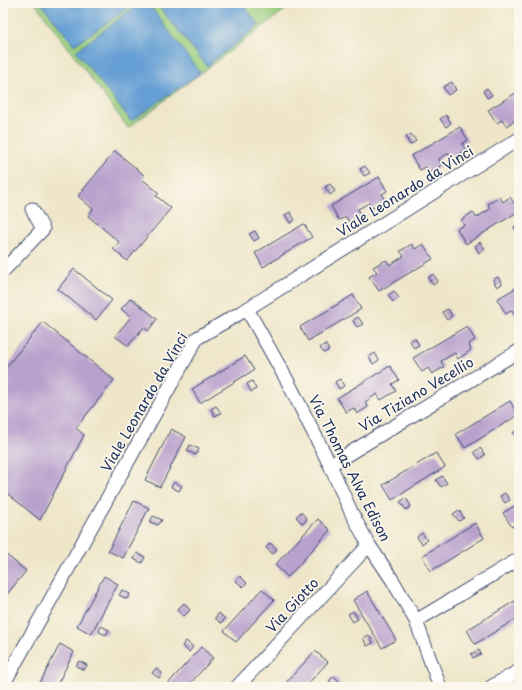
<svg xmlns="http://www.w3.org/2000/svg" width="522" height="690" font-family="'Playpen Sans',sans-serif">
	<style>
		.green { fill: #9bce7f; stroke: #5b7e6e }
		.water { fill: #659fd4; stroke: #406799 }
		.building { fill: #b9a1cd }
		.lines { fill: none; stroke-linecap: round; stroke-linejoin: round }
		.minor-casing { stroke: #3b4a6e; stroke-width: 15 }
		.minor { stroke: #fff; stroke-width: 13 }
		.labels { text-anchor: middle; dominant-baseline: central; stroke-width: 3.5; stroke-linejoin: round; paint-order: stroke }
		.street-label { font-size: 14px; fill: #1b2f5e; stroke: #fbf7ec }
	</style>
	<rect width="100%" height="100%" fill="#fbf7ec"/>
	<filter id="ink" filterUnits="userSpaceOnUse"><feTurbulence type="fractalNoise" baseFrequency=".025" numOctaves="2"/><feDisplacementMap in="SourceGraphic" scale="8" xChannelSelector="R" yChannelSelector="G"/><feConvolveMatrix kernelMatrix="1 2 1 2 8 2 1 2 1" color-interpolation-filters="sRGB"/></filter>
	<filter id="wash" filterUnits="userSpaceOnUse"><feTurbulence type="fractalNoise" baseFrequency=".012" numOctaves="4" result="noise"/><feDisplacementMap in="SourceGraphic" scale="16" xChannelSelector="R" yChannelSelector="G"/><feGaussianBlur stdDeviation="0.9" result="paint"/><feColorMatrix in="noise" values="0 0 0 0 0 0 0 0 0 0 0 0 0 0 0 0 0 1.4 0 .05"/><feComposite in="paint" operator="in"/></filter>
	<g filter="url(#wash)">
		<rect width="100%" height="100%" fill="#efe6c9"/>
		<path class="green" d="M35,3H41L74,45L123,12L132,3H140L76,51L200,73L148,3H156L207,66L258,25L242,3H294L128,128Z"/>
		<path class="water" d="M41,3H132L123,12L74,45Z
			M140,3H148L200,73L131,121L76,51Z
			M156,3H242L259,25L207,66Z"/>
		<g id="blocks">
			<path class="building" d="M452,82L456,90L448,95L443,87Z
				M487,88L492,95L487,98L483,91Z
				M519,91V110L515,112L519,118L506,126L502,120L497,123L488,110Z
				M446,115L451,123L446,127L440,119Z
				M460,127L468,140L462,144L466,150L453,158L449,153L439,159L442,165L429,173L426,167L420,170L411,156Z
				M411,134L416,141L410,145L406,137Z
				M115,151L144,175L142,179L159,193L156,196L171,208L127,261L113,249L119,242L88,216L93,209L78,196Z
				M365,166L370,173L364,176L360,169Z
				M379,177L387,191L382,194L385,201L373,208L369,203L358,209L361,215L349,222L346,217L339,220L331,206Z
				M330,184L335,191L330,195L325,187Z
				M500,197L503,202L510,197L519,211L466,244L457,229L464,225L461,220L473,212L476,218L490,209L488,204Z
				M290,212L295,220L290,223L285,215Z
				M304,224L312,237L263,267L255,253Z
				M519,224V236L514,227Z
				M255,231L259,238L254,241L249,234Z
				M480,242L485,249L479,253L475,246Z
				M412,244L415,249L423,244L433,259L379,291L369,277L377,272L373,267L386,260L390,265L404,256L400,251Z
				M74,269L112,300L96,320L58,289Z
				M433,274L438,281L433,285L428,278Z
				M498,277L502,284L497,287L493,280Z
				M519,286V313L515,316L512,310L506,314L497,299Z
				M394,291L399,298L393,302L388,295Z
				M353,295L361,309L308,341L300,327Z
				M131,298L157,319L148,331L144,327L128,346L115,336L131,317L121,309Z
				M448,309L452,316L447,320L442,312Z
				M358,317L363,324L357,327L353,321Z
				M43,322L114,380L76,428L84,435L40,520L3,490V371Z
				M467,326L475,340L468,344L471,350L458,359L455,353L441,361L444,367L432,374L428,368L422,372L413,358Z
				M415,338L419,345L414,348L410,341Z
				M325,344L329,350L324,353L320,348Z
				M375,353L379,360L373,364L369,357Z
				M245,356L254,370L200,403L192,389Z
				M390,366L399,380L392,384L396,391L381,400L377,394L365,402L368,407L357,414L354,408L346,412L337,398Z
				M340,379L344,386L339,389L335,382Z
				M252,381L256,389L251,392L247,384Z
				M510,401L518,415L465,448L456,434Z
				M216,406L221,413L215,416L211,409Z
				M171,429L186,437L160,487L145,480Z
				M519,429V440L518,441L513,433Z
				M190,445L199,449L196,455L187,451Z
				M480,448L485,455L479,459L474,452Z
				M436,453L445,467L392,500L383,485Z
				M442,476L447,483L441,487L436,480Z
				M174,482L182,486L179,491L171,487Z
				M505,493L510,500L505,503L500,496Z
				M406,498L411,506L406,510L400,502Z
				M134,501L149,508L123,558L108,551Z
				M519,503V523L512,527L503,513Z
				M459,510L464,518L459,521L453,514Z
				M301,512L307,519L303,524L296,517Z
				M153,516L162,520L158,525L150,522Z
				M318,519L330,530L288,577L275,565Z
				M475,523L484,538L431,571L422,556Z
				M422,533L427,540L422,544L417,537Z
				M270,543L277,549L273,554L266,548Z
				M3,552L26,571L3,599Z
				M137,553L145,557L142,563L134,559Z
				M104,576L118,584L91,634L77,626Z
				M240,576L247,583L243,587L236,581Z
				M262,589L274,600L236,642L224,631Z
				M122,590L130,594L127,599L119,595Z
				M367,591L396,640L382,648L353,600Z
				M515,601L519,608V617L475,644L467,630Z
				M184,603L190,610L184,616L177,610Z
				M353,611L358,619L353,622L348,614Z
				M219,613L225,619L221,623L215,618Z
				M101,626L109,630L106,635L99,632Z
				M369,635L373,643L367,646L363,638Z
				M186,641L193,647L189,652L182,646Z
				M60,644L74,652L56,687H38Z
				M201,647L213,658L187,687H165Z
				M479,650L481,654L473,658L471,654Z
				M315,651L328,662L305,687H282Z
				M79,661L87,665L84,670L76,666Z
				M156,668L162,673L159,678L152,673Z
				M334,676L341,683L337,687L329,681Z"/>
		</g>
	</g>
	<g filter="url(#ink)">
		<use href="#blocks" fill-opacity="0" stroke="#3b4a6e" stroke-width="1"/>
		<g class="lines">
			<g class="minor-casing">
				<path id="minor" d="M3,271L43,229L32,209
					M247,309L288,382L330,465L352,514L369,545L393,581L416,621L440,687
					M330,465L519,351
					M416,621L519,559
					M3,685L197,338L247,309L519,139
					M237,687L369,545
					M491,687L519,671"/>
			</g>
			<use href="#minor" class="minor"/>
		</g>
	</g>
	<g class="labels">
		<g class="street-label">
			<text transform="translate(405 191) rotate(-32)">Viale Leonardo da Vinci</text>
			<text transform="translate(416 394) rotate(-31)">Via Tiziano Vecellio</text>
			<text transform="translate(144 402) rotate(-60)">Viale Leonardo da Vinci</text>
			<text transform="translate(350 468) rotate(63)">Via Thomas Alva Edison</text>
			<text transform="translate(292 605) rotate(-47)">Via Giotto</text>
		</g>
	</g>
	<rect width="522" height="690" fill="none" stroke="#fbf7ec" stroke-width="16"/>
</svg>
